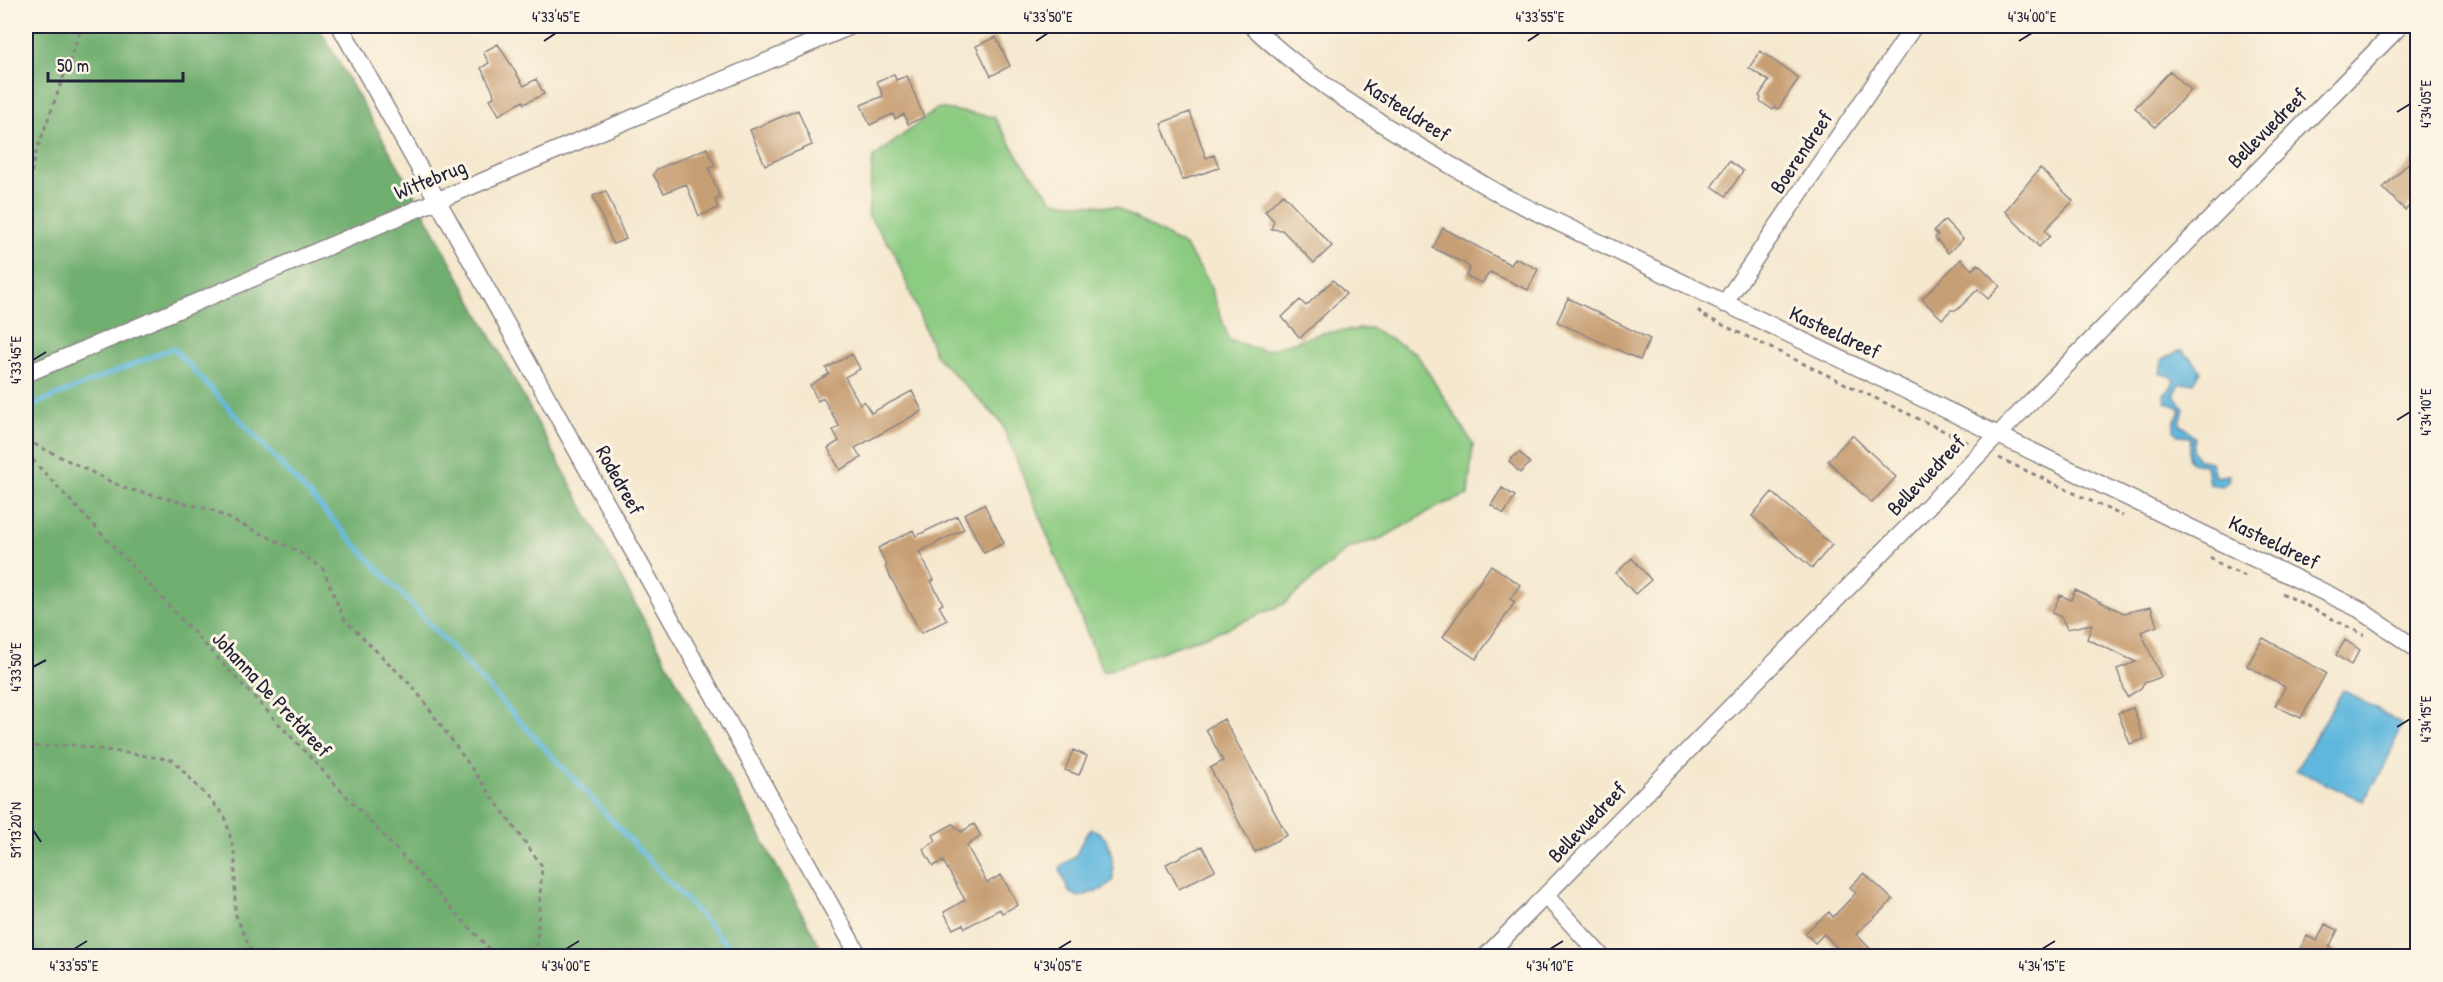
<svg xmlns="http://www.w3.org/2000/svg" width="2443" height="982" font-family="'Patrick Hand',sans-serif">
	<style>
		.green { fill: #8ccb82; stroke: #57765e; stroke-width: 1.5 }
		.forest { fill: #71af70; stroke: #4a6856; stroke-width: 1.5 }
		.water { fill: #60b7dd; stroke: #416c8c; stroke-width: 1.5 }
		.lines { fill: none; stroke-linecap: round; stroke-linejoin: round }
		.stream { stroke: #60b7dd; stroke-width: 5 }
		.building { fill: #c79f75 }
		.street-casing { stroke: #8c8585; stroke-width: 19 }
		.path { stroke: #8c8585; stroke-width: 3; stroke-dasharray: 4.5 4.5; stroke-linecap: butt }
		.street { stroke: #fff; stroke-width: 16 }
		.ticks { fill: none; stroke: #22223b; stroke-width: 2 }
		.labels { text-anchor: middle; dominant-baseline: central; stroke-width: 6; stroke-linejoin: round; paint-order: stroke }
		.street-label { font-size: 21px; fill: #22223b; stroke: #fcf5e5 }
		.neatline { fill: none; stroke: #22223b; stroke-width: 2 }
		.ticks-label { font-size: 15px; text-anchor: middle; fill: #22223b }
	</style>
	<rect width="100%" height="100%" fill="#fcf5e5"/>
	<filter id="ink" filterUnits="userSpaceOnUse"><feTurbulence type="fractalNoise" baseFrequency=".0167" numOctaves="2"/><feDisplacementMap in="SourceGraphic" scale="12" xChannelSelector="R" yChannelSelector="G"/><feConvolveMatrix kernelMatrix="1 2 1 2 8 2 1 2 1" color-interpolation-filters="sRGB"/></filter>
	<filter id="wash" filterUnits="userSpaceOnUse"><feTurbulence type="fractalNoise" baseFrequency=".008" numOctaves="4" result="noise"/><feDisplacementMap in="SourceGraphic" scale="24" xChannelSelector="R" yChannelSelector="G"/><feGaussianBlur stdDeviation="1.35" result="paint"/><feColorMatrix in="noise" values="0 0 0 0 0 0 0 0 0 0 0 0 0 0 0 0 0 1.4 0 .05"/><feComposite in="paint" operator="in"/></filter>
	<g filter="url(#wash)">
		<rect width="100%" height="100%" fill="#f5e8cf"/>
		<path class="green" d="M938,108L994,117L1023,163L1053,201L1116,207L1185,246L1208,280L1229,340L1265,351L1322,333L1371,328L1416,353L1473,444L1468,495L1441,505L1382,538L1349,548L1284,604L1223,630L1103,672L1001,422L936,356L893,250L868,215L873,158Z"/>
		<path class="forest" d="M26,26H318L411,188L825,956H26Z"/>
		<path class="water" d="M2178,351H2183L2185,355L2191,358L2201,371L2194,383L2180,384L2174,395L2184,409L2180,424L2195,436L2193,450L2197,459L2211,462L2215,477L2229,475L2228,482L2222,486L2209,484L2206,465C2203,464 2199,465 2196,464C2182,463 2193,444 2190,437L2179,436L2174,431V422L2180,412V408L2166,402L2164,394L2171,387L2174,380L2171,376L2160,374L2162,360Z
			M2343,690L2402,724L2385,766L2363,801L2296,770Z
			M1091,829C1113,835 1113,860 1113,880L1103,889L1079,897L1069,892L1060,869C1064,861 1075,860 1078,851C1082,842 1083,837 1091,829Z"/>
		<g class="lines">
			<path class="stream" d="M26,408L173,348L738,956"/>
		</g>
		<g id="blocks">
			<path class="building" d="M996,37L1010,66L991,76L976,46Z
				M498,44L524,86L536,79L544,94L524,104L523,101L499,115L490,99L494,97L493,91L481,68L489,63L483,52Z
				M1760,51L1799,78L1778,109L1775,107L1773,110L1760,101L1761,98L1759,96L1769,81L1749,68Z
				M2170,71L2191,90L2155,127L2135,108Z
				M894,74L896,80L907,76L924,117L908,124L904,114L895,119L893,114L870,125L861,105L883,96L877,81Z
				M798,110L812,145L765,165L750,130Z
				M1190,112L1206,158L1214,155L1219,168L1182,180L1161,123Z
				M707,148L715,166L709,168L720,198L715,200L718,208L699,216L686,184L664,193L653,174L657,169Z
				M2418,154V197L2405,210L2383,188Z
				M1729,161L1743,171L1726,196L1712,186Z
				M2040,168L2073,201L2045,230L2050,236L2039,247L2005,211Z
				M606,191L626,239L613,244L593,196Z
				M1283,194L1332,246L1314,263L1282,230L1271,229L1274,221L1265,211Z
				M1945,220L1963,239L1948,253L1935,238L1938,235L1934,231Z
				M1443,228L1511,265L1515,258L1538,269L1528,290L1490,272L1482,283L1466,276L1470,268L1464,263L1433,248Z
				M1961,259L1972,270L1978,264L2000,286L1988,299L1978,289L1957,310H1951L1942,319L1922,299Z
				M1333,280L1346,294L1300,338L1282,317L1300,300L1306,306Z
				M1568,298L1650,339L1640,360L1557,322Z
				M852,354L860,369L845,377L860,404L864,401L871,413L912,391L922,411L855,448L861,458L840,470L828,448L839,441L833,430L839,426L823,398L818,401L810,385L829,374L826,368Z
				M1852,435L1896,477L1872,503L1828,461Z
				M1519,452L1530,463L1520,473L1509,461Z
				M1502,488L1515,496L1504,514L1491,505Z
				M1772,492L1832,545L1812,568L1752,516Z
				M984,504L1004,543L984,553L964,514Z
				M957,516L964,529L919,552L934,580L931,581L943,604L939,606L947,620L921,633L885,567L887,566L878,548L913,530L916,536Z
				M1632,558L1651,580L1635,594L1616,573Z
				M1491,565L1520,585L1510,599L1515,602L1476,659L1443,637Z
				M2075,590L2124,613L2151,607L2157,626L2141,632L2161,677L2144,683L2141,688L2127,697L2117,669L2136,662L2087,639L2092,624L2067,629L2061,617L2052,613L2060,595L2071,600Z
				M2263,638L2326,673L2301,718L2275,706L2285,687L2247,666Z
				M2345,640L2360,650L2351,665L2336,655Z
				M2133,708L2144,739L2130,744L2118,713Z
				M1224,719L1287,835L1255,852L1210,768L1223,761L1206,729Z
				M1073,750L1087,756L1079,775L1065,770Z
				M953,824L961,832L974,824L981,836L967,846L987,883L1001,875L1018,905L1002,913L1000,909L965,928L963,924L953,929L944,912L965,900L943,861L933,866L923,849L936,841L933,835Z
				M1202,846L1215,870L1179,889L1166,864Z
				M1864,873L1893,900L1856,934L1878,957H1846L1824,934L1815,943L1805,933L1829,912L1833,917L1856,893L1850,887Z
				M2325,924L2338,930L2329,947L2347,957H2296L2307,936L2317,941Z"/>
		</g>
	</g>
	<g filter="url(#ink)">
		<use href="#blocks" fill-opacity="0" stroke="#8c8585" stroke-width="1.5"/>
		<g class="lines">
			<g class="street-casing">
				<path id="street" d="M340,26L859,956
					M1252,26C1324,94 1415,144 1501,195L2359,609L2418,650
					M1724,304L1914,26
					M26,374L851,26
					M1546,896L1601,956
					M1486,956L2400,26"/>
			</g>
			<path class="path" d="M26,199L35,155L82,26
				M1698,310L1704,316L1969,443
				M26,440L124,488L209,509L298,551L323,569L344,619L414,688L542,866L536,956
				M26,453L496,956
				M1999,458L2123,516
				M2210,557L2223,567L2249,577
				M2282,593L2364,635
				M26,747L73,745L173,760L225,816L235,856V913L253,956"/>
			<use href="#street" class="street"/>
		</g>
	</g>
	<path class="ticks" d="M544,41L556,33M1036,41L1048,33M1528,41L1540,33M2019,41L2032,33M2397,112L2410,104M33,360L46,352M2397,420L2410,412M33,667L46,660M2397,727L2410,719M33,830L41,842M74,949L87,941M566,949L579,941M1058,949L1071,941M1550,949L1563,941M2042,949L2055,941"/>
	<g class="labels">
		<g class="street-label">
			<text transform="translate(1407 110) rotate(33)">Kasteeldreef</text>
			<text transform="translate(2267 128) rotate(-45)">Bellevuedreef</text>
			<text transform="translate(1801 152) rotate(-56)">Boerendreef</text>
			<text transform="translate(430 179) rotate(-22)">Wittebrug</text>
			<text transform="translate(1835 332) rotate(25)">Kasteeldreef</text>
			<text transform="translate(1926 475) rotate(-46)">Bellevuedreef</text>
			<text transform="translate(620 480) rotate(61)">Rodedreef</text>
			<text transform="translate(2274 542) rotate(26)">Kasteeldreef</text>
			<text transform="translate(272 694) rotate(47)">Johanna De Pretdreef</text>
			<text transform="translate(1587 822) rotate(-46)">Bellevuedreef</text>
		</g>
	</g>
	<rect width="2443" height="982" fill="none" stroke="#fcf5e5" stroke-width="66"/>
	<path d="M48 72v9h135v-9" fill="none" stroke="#22223b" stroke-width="3"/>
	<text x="57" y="72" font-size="18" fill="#22223b" stroke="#fcf5e5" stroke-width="4.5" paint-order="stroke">50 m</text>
	<rect x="33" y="33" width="2377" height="916" class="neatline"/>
	<g class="ticks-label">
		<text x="556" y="22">4°33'45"E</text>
		<text x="1048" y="22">4°33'50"E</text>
		<text x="1540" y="22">4°33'55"E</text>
		<text x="2032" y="22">4°34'00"E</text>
		<text transform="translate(2426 104) rotate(-90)" y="5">4°34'05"E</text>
		<text transform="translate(16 360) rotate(-90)" y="5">4°33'45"E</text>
		<text transform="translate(2426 412) rotate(-90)" y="5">4°34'10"E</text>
		<text transform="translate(16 667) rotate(-90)" y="5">4°33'50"E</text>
		<text transform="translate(2426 719) rotate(-90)" y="5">4°34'15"E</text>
		<text transform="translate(16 830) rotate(-90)" y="5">51°13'20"N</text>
		<text x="74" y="971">4°33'55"E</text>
		<text x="566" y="971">4°34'00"E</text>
		<text x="1058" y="971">4°34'05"E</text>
		<text x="1550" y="971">4°34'10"E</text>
		<text x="2042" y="971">4°34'15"E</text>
	</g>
</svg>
